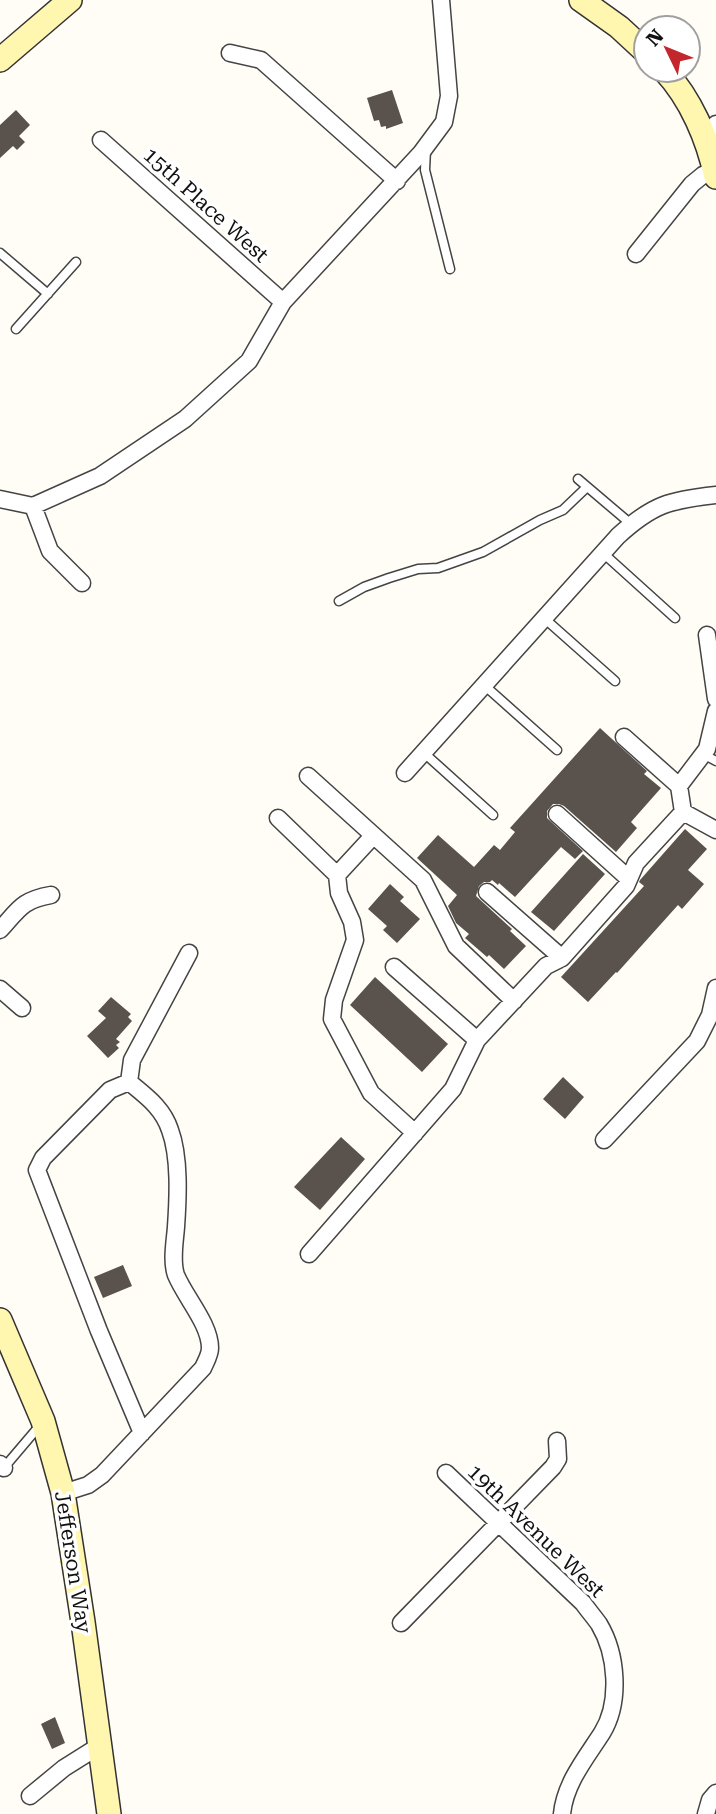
<svg xmlns="http://www.w3.org/2000/svg" width="716" height="1814" font-family="'Roboto Serif',serif">
	<style>
		.building { fill: #5a524d }
		.lines { fill: none; stroke-linecap: round; stroke-linejoin: round }
		.lane-casing { stroke: #444; stroke-width: 11 }
		.street-casing { stroke: #444; stroke-width: 19 }
		.secondary-casing { stroke: #333; stroke-width: 26 }
		.lane { stroke: #fff; stroke-width: 8 }
		.street { stroke: #fff; stroke-width: 16 }
		.secondary { stroke: #fff6b0; stroke-width: 23 }
		.labels { text-anchor: middle; dominant-baseline: central; stroke-width: 7; stroke-linejoin: round; paint-order: stroke }
		.street-label { font-size: 21px; fill: #111; stroke: #fff }
	</style>
	<rect width="100%" height="100%" fill="#fffdf5"/>
	<path class="building" d="M392,90L403,123L386,129V126L381,127L379,120L374,121L367,98Z
		M16,110L30,125L19,136L25,142L17,150L13,146L0,158V125Z
		M600,728L647,771L644,774L661,788L631,822L637,828L616,852L564,806L559,804H553L547,811V818L583,851L575,859L561,847L515,897L499,883L498,885L492,880L490,882H484L479,886L476,896L512,929L510,931L526,946L504,969L489,955L487,957L465,938L469,934L456,923L448,906L457,895L417,858L438,835L474,867L494,845L500,850L515,832L510,828Z
		M685,829L707,849L688,870L704,884L682,909L678,905L617,973L616,972L588,1002L561,977L644,886L639,882L640,880Z
		M583,854L605,874L554,931L531,912Z
		M390,884L404,897L400,901L420,919L397,943L383,930L387,926L368,909Z
		M375,977L448,1044L422,1072L350,1005Z
		M111,997L131,1014L128,1017L132,1021L116,1039L120,1042L116,1045L119,1048L108,1058L87,1036L106,1018L98,1011Z
		M563,1077L584,1097L565,1119L543,1099Z
		M341,1137L365,1159L320,1210L294,1187Z
		M123,1265L132,1286L103,1298L94,1277Z
		M55,1717L65,1743L52,1749L41,1724Z"/>
	<g class="lines">
		<g class="lane-casing">
			<path id="lane" d="M426,149L425,170L450,269
				M0,253L48,294
				M16,329L76,262
				M578,479L631,524
				M603,553L675,618
				M339,601L364,587L389,578L418,569L438,568L483,552L540,520L563,510L587,487
				M544,618L615,681
				M484,685L557,750
				M423,752L493,815
				M703,754L716,761
				M2,1470L41,1424"/>
		</g>
		<g class="street-casing">
			<path id="street" d="M230,53L261,60L397,181
				M704,137L716,124
				M101,140L283,302
				M636,254L692,184L703,175L714,170
				M0,499L33,506
				M33,506L100,476L185,419L249,361L283,302L421,153L444,122L449,96L441,0
				M33,506L50,551L82,583
				M707,635L716,699
				M624,737L679,786
				M405,773L618,536C653,504 670,500 716,495
				M308,776L423,880L456,946L514,1001
				M683,812L716,830
				M557,814L629,879
				M278,818L337,875L339,893L352,922L355,940L334,1000L332,1019L371,1093L415,1133
				M337,875L373,836
				M487,892L562,958
				M0,930C19,909 22,900 51,895
				M394,967L477,1040
				M0,989L22,1008
				M604,1140L697,1041L710,1015L716,988
				M309,1254L453,1089L477,1040L546,966L562,958L626,886L636,863L683,812L679,786L707,749L716,711
				M142,1433L99,1331L37,1170L43,1158L110,1090L129,1082L132,1060L189,953
				M0,1464L4,1468
				M446,1473L583,1603C588,1610 594,1617 599,1624C617,1654 621,1702 602,1733C586,1758 565,1783 562,1814
				M63,1493L88,1485L102,1475L203,1368C206,1361 210,1355 210,1348C210,1324 185,1297 176,1275C171,1261 175,1241 176,1227C178,1198 180,1157 170,1130C163,1108 146,1096 129,1082
				M401,1623L553,1467L558,1459L557,1441
				M30,1796L64,1768L99,1746
				M706,1814L710,1800L716,1793"/>
		</g>
		<g class="secondary-casing">
			<path id="secondary" d="M581,0L619,27L646,52
				M0,60L70,0
				M664,70C691,99 708,139 716,177
				M0,1320L43,1421L63,1493L83,1622L109,1814"/>
		</g>
		<use href="#lane" class="lane"/>
		<use href="#street" class="street"/>
		<use href="#secondary" class="secondary"/>
	</g>
	<g class="labels">
		<g class="street-label">
			<text transform="translate(206 205) rotate(42)">15th Place West</text>
			<text transform="translate(536 1531) rotate(44)">19th Avenue West</text>
			<text transform="translate(73 1562) rotate(81)">Jefferson Way</text>
		</g>
	</g>
	<g transform="translate(667 49) rotate(313)"><circle r="33" fill="#ffffff" stroke="#a0a0a0" stroke-width="2"/>
	<path d="M0-5L12 26L0 18L-12 26Z" fill="#c4262e"/>
	<text y="-10" font-size="19" font-weight="bold" text-anchor="middle" fill="#111111">N</text>
	</g>
</svg>
